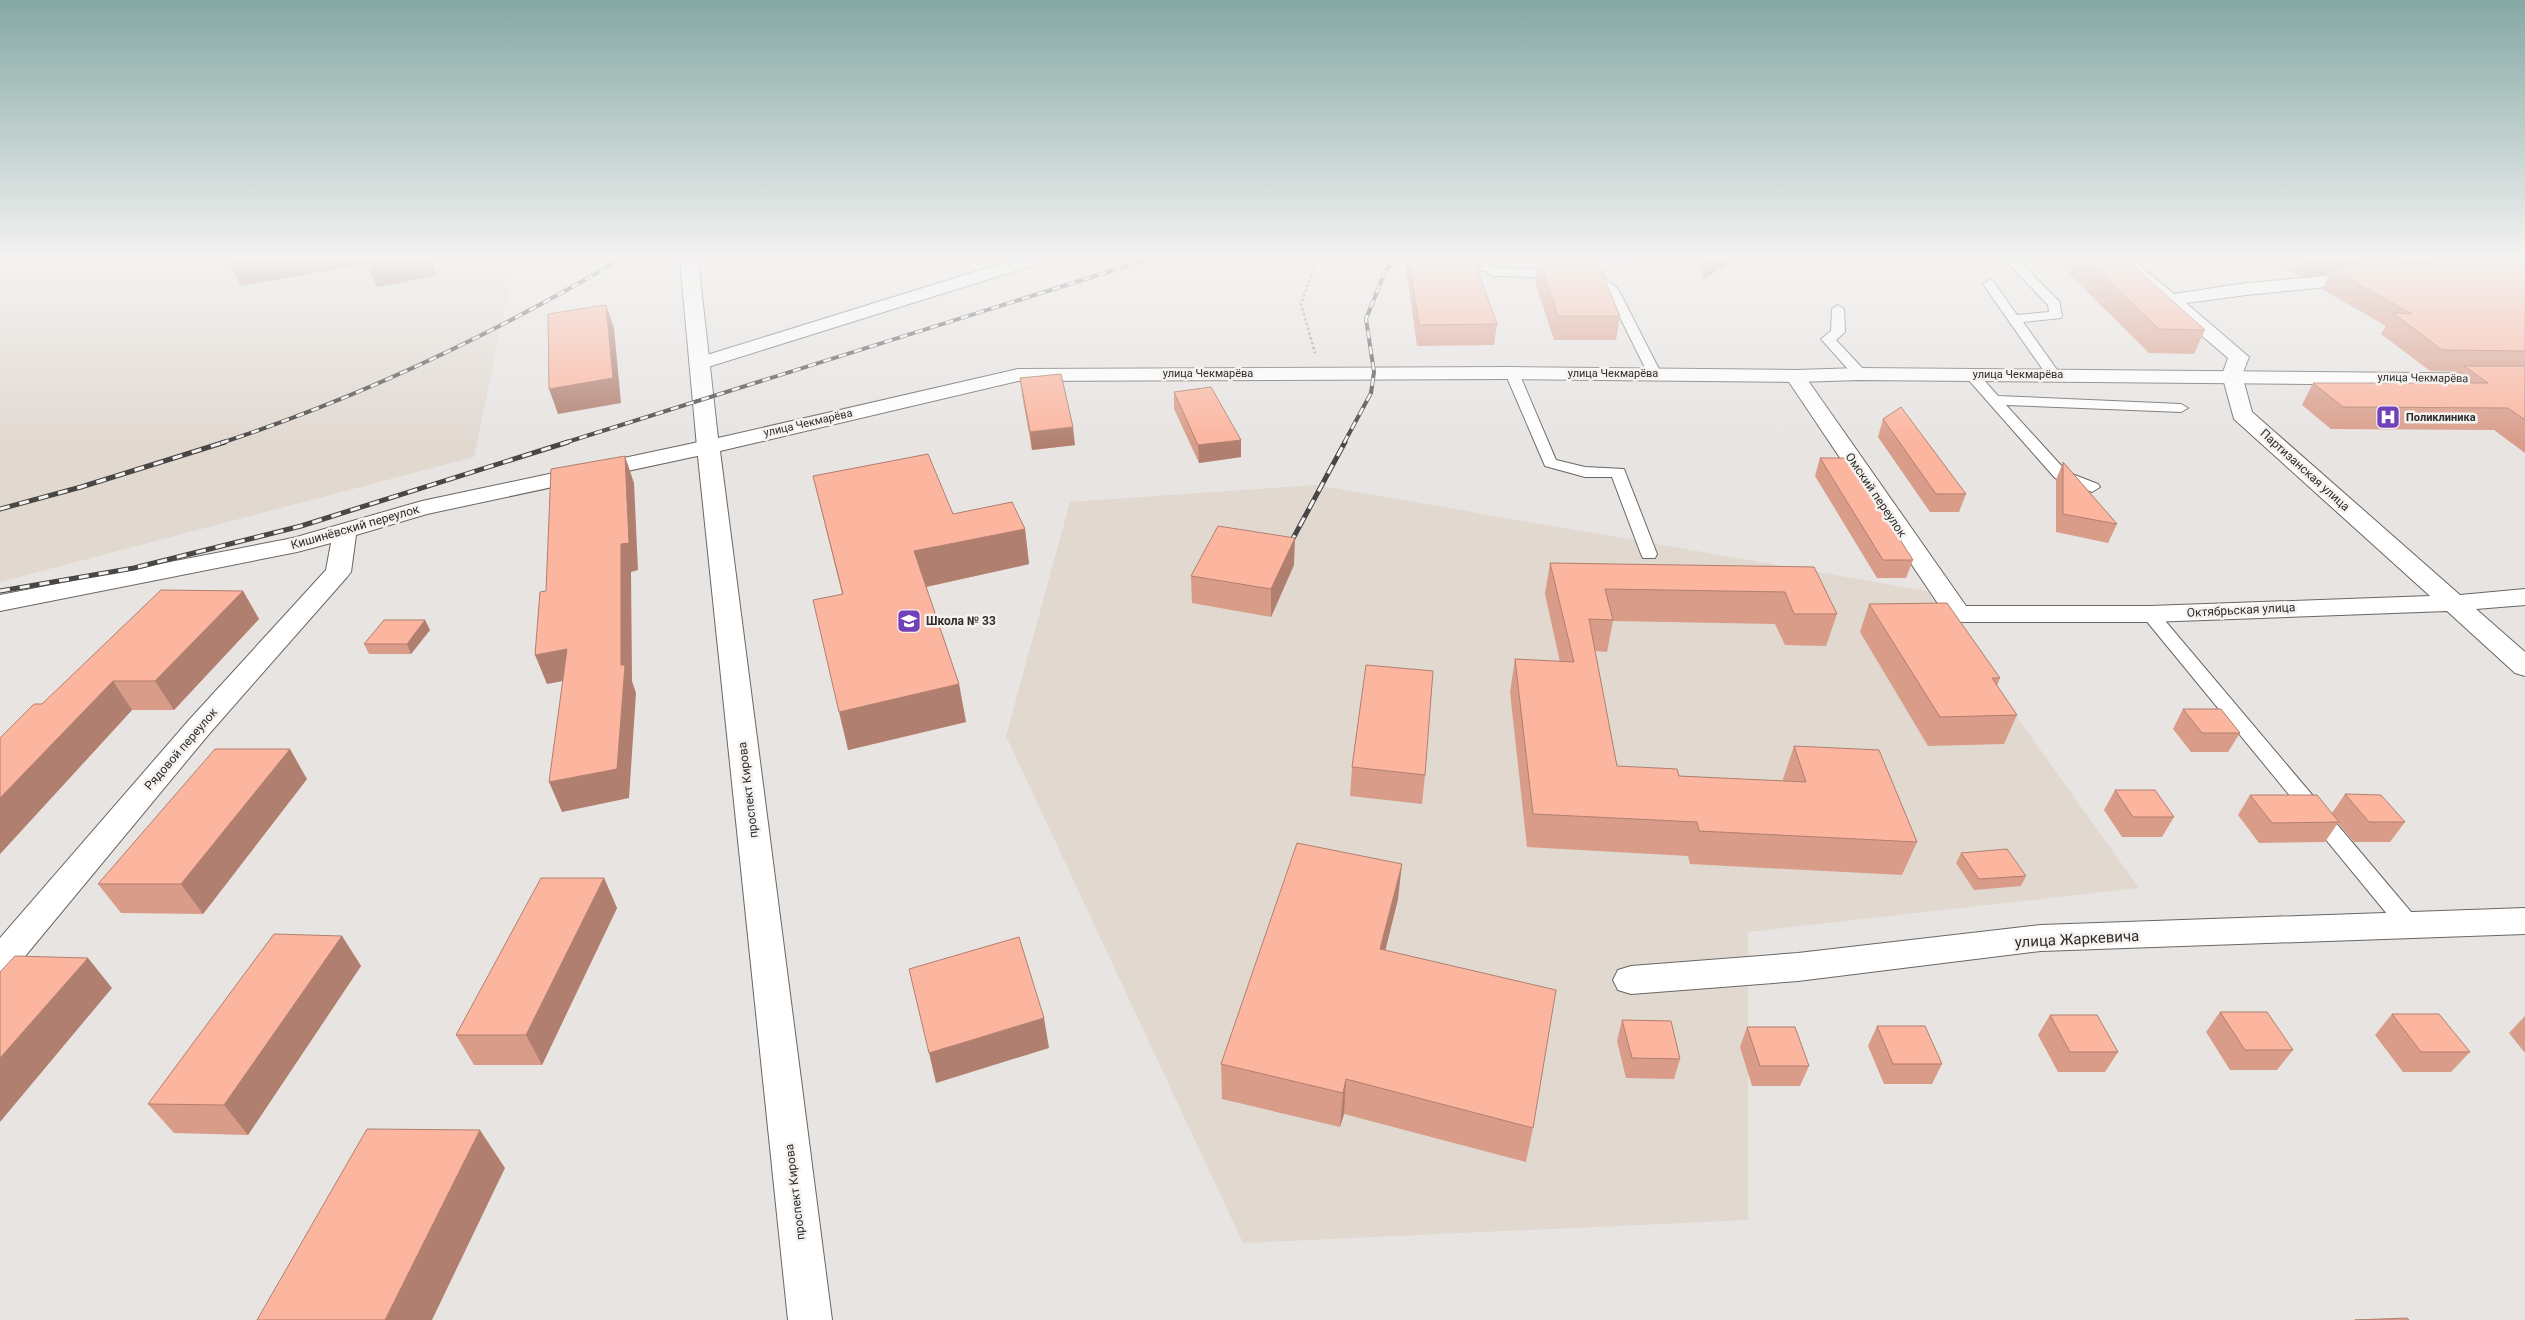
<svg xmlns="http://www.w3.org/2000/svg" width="2525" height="1320" font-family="Roboto,sans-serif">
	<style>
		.built { fill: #e1d8d0 }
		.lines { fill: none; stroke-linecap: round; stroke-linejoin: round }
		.service-casing { stroke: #696765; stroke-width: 2 }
		.minor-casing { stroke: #696765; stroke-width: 2 }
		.tertiary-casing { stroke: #696765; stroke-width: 2 }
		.path { stroke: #969493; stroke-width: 2.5; stroke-dasharray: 2.5 2.5; stroke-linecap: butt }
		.service { fill: #fff; fill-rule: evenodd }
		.minor { fill: #fff; fill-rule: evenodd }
		.tertiary { fill: #fff; fill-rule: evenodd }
		.rail-far1-casing { stroke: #484746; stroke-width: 4 }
		.rail-casing { stroke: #484746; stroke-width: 5 }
		.rail-far1 { stroke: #f5f2ef; stroke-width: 2.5; stroke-dasharray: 8; stroke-linecap: butt }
		.rail { stroke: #f5f2ef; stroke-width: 3; stroke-dasharray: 10; stroke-linecap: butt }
		.wall { fill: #d99c89 }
		.shaded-wall { fill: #b07f6f }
		.building { fill: #fcb59f; stroke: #b07f6f }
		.labels { text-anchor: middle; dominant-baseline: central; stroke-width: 5; stroke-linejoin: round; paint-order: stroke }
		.far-street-label { font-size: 11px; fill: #2f2e2d; stroke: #f5f2ef }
		.far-poi-label { font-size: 11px; font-weight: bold; fill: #2f2e2d; stroke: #f5f2ef; text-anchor: start }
		.street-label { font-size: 12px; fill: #2f2e2d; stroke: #f5f2ef }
		.poi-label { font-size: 12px; font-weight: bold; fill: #2f2e2d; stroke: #f5f2ef; text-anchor: start }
		.near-street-label { font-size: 15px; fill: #2f2e2d; stroke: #f5f2ef }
	</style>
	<rect width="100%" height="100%" fill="#e7e4e2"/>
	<path class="built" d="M0,260H515L474,457L0,582Z
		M1316,485L1927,591L2139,888L1748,932V1220L1243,1243L1006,736L1070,502Z"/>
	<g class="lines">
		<g class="service-casing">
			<path id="service" d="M1607,260H1622L1599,274L1618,289L1661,373L1659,376H1649L1607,291L1588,278L1493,276L1485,271L1457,270L1451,266C1458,259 1490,261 1497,268L1589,270Z
				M2005,260H2018L2059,301L2062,315L2061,318L2023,322L2060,374L2058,377H2048L1983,284L1989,280L1993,281L2017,315L2049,312L2048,305Z
				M1838,305L1844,309L1845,332L1836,340L1865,371L1867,374L1865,377H1855L1821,339L1831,331L1832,309Z
				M1512,369L1519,373L1556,460L1585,467L1624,469L1657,554L1655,558H1643L1641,554L1612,477H1585L1545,466L1505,373Z
				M1971,370L1976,371L1998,396L2181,404L2188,408L2181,412L2006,405L2067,472L2098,484L2100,487L2092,492L2055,478L1966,377L1964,374Z
				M2150,609L2156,610L2417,919L2421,925L2417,931L2409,934L2401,931L2144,618L2141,614L2144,610Z"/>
		</g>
		<g class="minor-casing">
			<path id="minor" d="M1013,260H1040L1037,264L708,367L701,369L694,367L691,363L694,359Z
				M2113,260H2133L2174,294L2246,283L2364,273L2370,274L2373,278L2370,282L2364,283L2246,295L2186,303L2249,357L2242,375L2252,412L2460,595L2525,589V605L2476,609L2525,652V676L2515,673L2447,611L2150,622H1958L1949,620L1785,376L1788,372L1795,370L1802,372L1966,606H2150L2430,596L2234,419L2222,375L2228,358Z
				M708,440L716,442L719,447L716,452L427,514L356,535L351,572L347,577L209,734L12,972L0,976V938L189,720L326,570L331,543L297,552L0,611V595L293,538L422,501Z
				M2525,908V934L2041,951L1798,981L1631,994L1618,990L1613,980L1618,970L1631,966L1798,953L2041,925Z"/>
		</g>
		<g class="tertiary-casing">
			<path id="tertiary" d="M680,260H698L718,438L1018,369L1512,367L1795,370L1860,368L2525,374V386L1860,380L1795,382L1512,379L1018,381L720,451L832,1320H788L697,447Z"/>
		</g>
		<path class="path" d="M1315,266L1301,304L1315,353"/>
		<use href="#service" class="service"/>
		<use href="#minor" class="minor"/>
		<use href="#tertiary" class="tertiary"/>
		<g class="rail-far1-casing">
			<path id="rail-far1" d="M221,443C361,397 492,335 619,260
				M564,443L1146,260
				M1344,443L1371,393L1374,372L1366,319L1385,272L1394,260"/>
		</g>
		<g class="rail-casing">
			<path id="rail" d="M0,509L81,487L225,442
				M1290,544L1345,442
				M0,591L134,568L301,526L568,442"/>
		</g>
		<use href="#rail-far1" class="rail-far1"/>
		<use href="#rail" class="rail"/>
	</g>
	<path class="wall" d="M1405,260H1482L1480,280L1497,324L1494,345L1417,346Z
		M1532,260H1596L1620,316L1616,340H1554L1535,282L1537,267H1535Z
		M1694,260H1734L1704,279Z
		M2055,260H2127L2205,330L2194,354L2149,353Z
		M2277,260H2525V453L2494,430L2331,429L2302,405L2313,383H2453L2460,372L2430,371L2381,334L2386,326L2322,289L2329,274L2301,278L2276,263Z
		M1020,378L1075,445L1032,450L1022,395Z
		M1174,392L1241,457L1199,463L1174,409Z
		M1883,419L1966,494L1959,512H1930L1878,437Z
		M1820,458L1913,560L1906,578H1877L1815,476Z
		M2063,462L2117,524L2108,543L2056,532V480Z
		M813,476L953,514L1025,529L1029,564L926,587L959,684L966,722L848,750L842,594Z
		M1550,563L1814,567L1837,614L1826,646L1785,645L1775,624L1613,621L1607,652L1595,651L1617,766L1679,776L1783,781V779L1794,746L1917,842L1902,875L1690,864L1688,856L1527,847L1510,692L1515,659L1560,662L1545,594Z
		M1294,565L1271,617L1192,603L1191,576Z
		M243,591L259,619L174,710H132L0,854V738Z
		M1869,604L2000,678L1997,686L2017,715L2004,744L1928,746L1860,632Z
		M425,620L430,630L411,654H369L364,644Z
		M2183,709L2240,733L2228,752H2191L2173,729Z
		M1352,767L1425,775L1422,804L1350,796Z
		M307,779L203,914L121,913L98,884Z
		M2115,790L2174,817L2162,837H2122L2104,810Z
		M2345,794L2405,822L2390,842H2354L2338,823L2325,842L2259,843L2238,815L2250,795L2332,813Z
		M1961,853L2026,876L2021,886L1974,890L1956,863Z
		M604,878L617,908L542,1065H474L456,1035Z
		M1398,899L1385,950L1533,1128L1526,1162L1344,1114L1340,1127L1222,1099L1221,1064Z
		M342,936L361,966L248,1135L174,1133L148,1104Z
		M2220,1012L2293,1050L2277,1070H2230L2206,1032Z
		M2392,1014L2470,1052L2451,1072H2403L2375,1035Z
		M2050,1015L2118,1052L2105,1072H2058L2038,1035Z
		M2525,1016V1053L2509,1033Z
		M1622,1020L1680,1059L1674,1079L1626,1078L1617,1041Z
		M1877,1026L1942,1064L1932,1084H1884L1868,1046Z
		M1747,1027L1809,1066L1800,1086H1752L1740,1047Z"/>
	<path class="shaded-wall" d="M228,260H432L436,276L377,287L367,264L241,286Z
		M1708,260H1734L1704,279Z
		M2310,260H2355L2349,272L2332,269L2329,274L2301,278Z
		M606,305L614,328L621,403L558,414L549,389Z
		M1073,427L1075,445L1032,450L1030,432Z
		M1241,440V457L1199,463L1198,445Z
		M625,456L634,483L638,570L631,572L632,681L636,693L629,798L562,812L549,782L621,665V544Z
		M1025,529L1029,564L921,588L914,551Z
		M1295,538L1294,565L1271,617V589Z
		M243,591L259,619L174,710L155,681Z
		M425,620L430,630L411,654L407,644Z
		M567,649L579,678L547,684L535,655Z
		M113,681L132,710L0,854V798Z
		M959,684L966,722L848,750L839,712Z
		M290,749L307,779L203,914L181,884Z
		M1402,864L1398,899L1377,984L1380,949Z
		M604,878L617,908L542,1065L526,1035Z
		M342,936L361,966L248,1135L224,1105Z
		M88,958L112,988L0,1122V1058Z
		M1044,1018L1049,1048L936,1083L929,1053Z
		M1346,1079L1344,1114L1340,1127L1343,1093Z
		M480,1130L505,1168L432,1320H385Z"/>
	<path class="building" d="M1409,260H1482V261H1474L1497,324L1419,325Z
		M1539,260H1595L1597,261L1620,316H1558Z
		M2087,260H2127L2205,330L2159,329Z
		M2491,260H2525V351L2442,350L2393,313L2412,314L2332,269L2360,266Z
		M606,305L613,378L549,389L548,314Z
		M2464,366H2525V420L2508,408L2343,407L2313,383H2488Z
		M1061,374L1073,427L1030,432L1020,378Z
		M1211,387L1241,440L1198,445L1174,392Z
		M1901,407L1966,494H1936L1883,419Z
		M928,454L953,514L1012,502L1025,529L914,551L959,684L839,712L813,600L843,594L813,476Z
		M625,456L629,543L621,544V665H625L617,769L549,782L567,649L535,655L540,592L546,591L551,469Z
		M1820,458H1848L1913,560H1883Z
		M2063,462L2117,524L2063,514Z
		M1218,526L1295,538L1271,589L1191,576Z
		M1550,563L1814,567L1837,614H1794L1785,592L1605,589L1613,620L1589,619L1617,766L1677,769L1679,776L1806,782L1794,746L1879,750L1917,842L1699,831L1697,822L1533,814L1515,659L1574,662Z
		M161,590L243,591L155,681H113L0,798V738L34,704H42Z
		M1947,603L2000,678H1992L2017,715L1940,717L1869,604Z
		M384,620H425L407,644H364Z
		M1366,665L1433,671L1425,775L1352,767Z
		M2183,709H2221L2240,733H2202Z
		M215,749H290L181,884H98Z
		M2115,790H2155L2174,817H2133Z
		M2345,794L2381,795L2405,822H2369Z
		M2250,795H2317L2339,822L2272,823Z
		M1297,843L1402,864L1380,949L1556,990L1533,1128L1346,1079L1343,1093L1221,1064Z
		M2007,849L2026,876L1979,879L1961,853Z
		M541,878H604L526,1035H456Z
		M274,934L342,936L224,1105L148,1104Z
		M1019,937L1044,1018L929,1053L909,969Z
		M15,956L88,958L0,1058V972Z
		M2220,1012H2267L2293,1050H2245Z
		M2392,1014H2439L2470,1052H2421Z
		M2050,1015H2097L2118,1052H2070Z
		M1622,1020L1671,1021L1680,1059L1632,1058Z
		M1877,1026H1925L1942,1064H1893Z
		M1747,1027H1795L1809,1066H1760Z
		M367,1129L480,1130L385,1320H257Z
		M2407,1318L2409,1320H2355Z"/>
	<linearGradient id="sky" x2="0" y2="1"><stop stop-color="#85a8a4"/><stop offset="0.58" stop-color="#f4f3f2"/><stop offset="1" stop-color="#f4f3f2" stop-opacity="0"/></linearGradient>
	<rect width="2525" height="445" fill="url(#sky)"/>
	<defs>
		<g id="hospital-square" transform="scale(1.25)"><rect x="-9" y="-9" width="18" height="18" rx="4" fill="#7241b9" stroke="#f5f2ef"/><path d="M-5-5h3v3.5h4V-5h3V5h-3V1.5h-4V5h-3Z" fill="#fff"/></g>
		<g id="school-square" transform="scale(1.25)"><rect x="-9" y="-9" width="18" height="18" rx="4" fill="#7241b9" stroke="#f5f2ef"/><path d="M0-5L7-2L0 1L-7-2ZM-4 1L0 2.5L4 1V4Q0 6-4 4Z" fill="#fff"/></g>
	</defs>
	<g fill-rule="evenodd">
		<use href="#hospital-square" x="2388" y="417"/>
		<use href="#school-square" x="909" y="621"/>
	</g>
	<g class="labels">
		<g class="far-street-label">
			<text x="1208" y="373">улица Чекмарёва</text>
			<text x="1613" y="373">улица Чекмарёва</text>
			<text x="2018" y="374">улица Чекмарёва</text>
			<text transform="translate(2423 378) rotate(1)">улица Чекмарёва</text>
			<text transform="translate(808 423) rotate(-13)">улица Чекмарёва</text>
		</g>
		<g class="far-poi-label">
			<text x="2406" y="417">Поликлиника</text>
		</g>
		<g class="street-label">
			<text transform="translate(2305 470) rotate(42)">Партизанская улица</text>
			<text transform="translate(1876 495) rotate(56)">Омский переулок</text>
			<text transform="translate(355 527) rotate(-16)">Кишинёвский переулок</text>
			<text transform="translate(2241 610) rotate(-3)">Октябрьская улица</text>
			<text transform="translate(181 749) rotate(-49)">Рядовой переулок</text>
			<text transform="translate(748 790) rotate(-97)">проспект Кирова</text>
			<text transform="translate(795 1192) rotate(-97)">проспект Кирова</text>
		</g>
		<g class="poi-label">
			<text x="926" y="621">Школа № 33</text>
		</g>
		<g class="near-street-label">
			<text transform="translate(2077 939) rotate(-3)">улица Жаркевича</text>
		</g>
	</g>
</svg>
